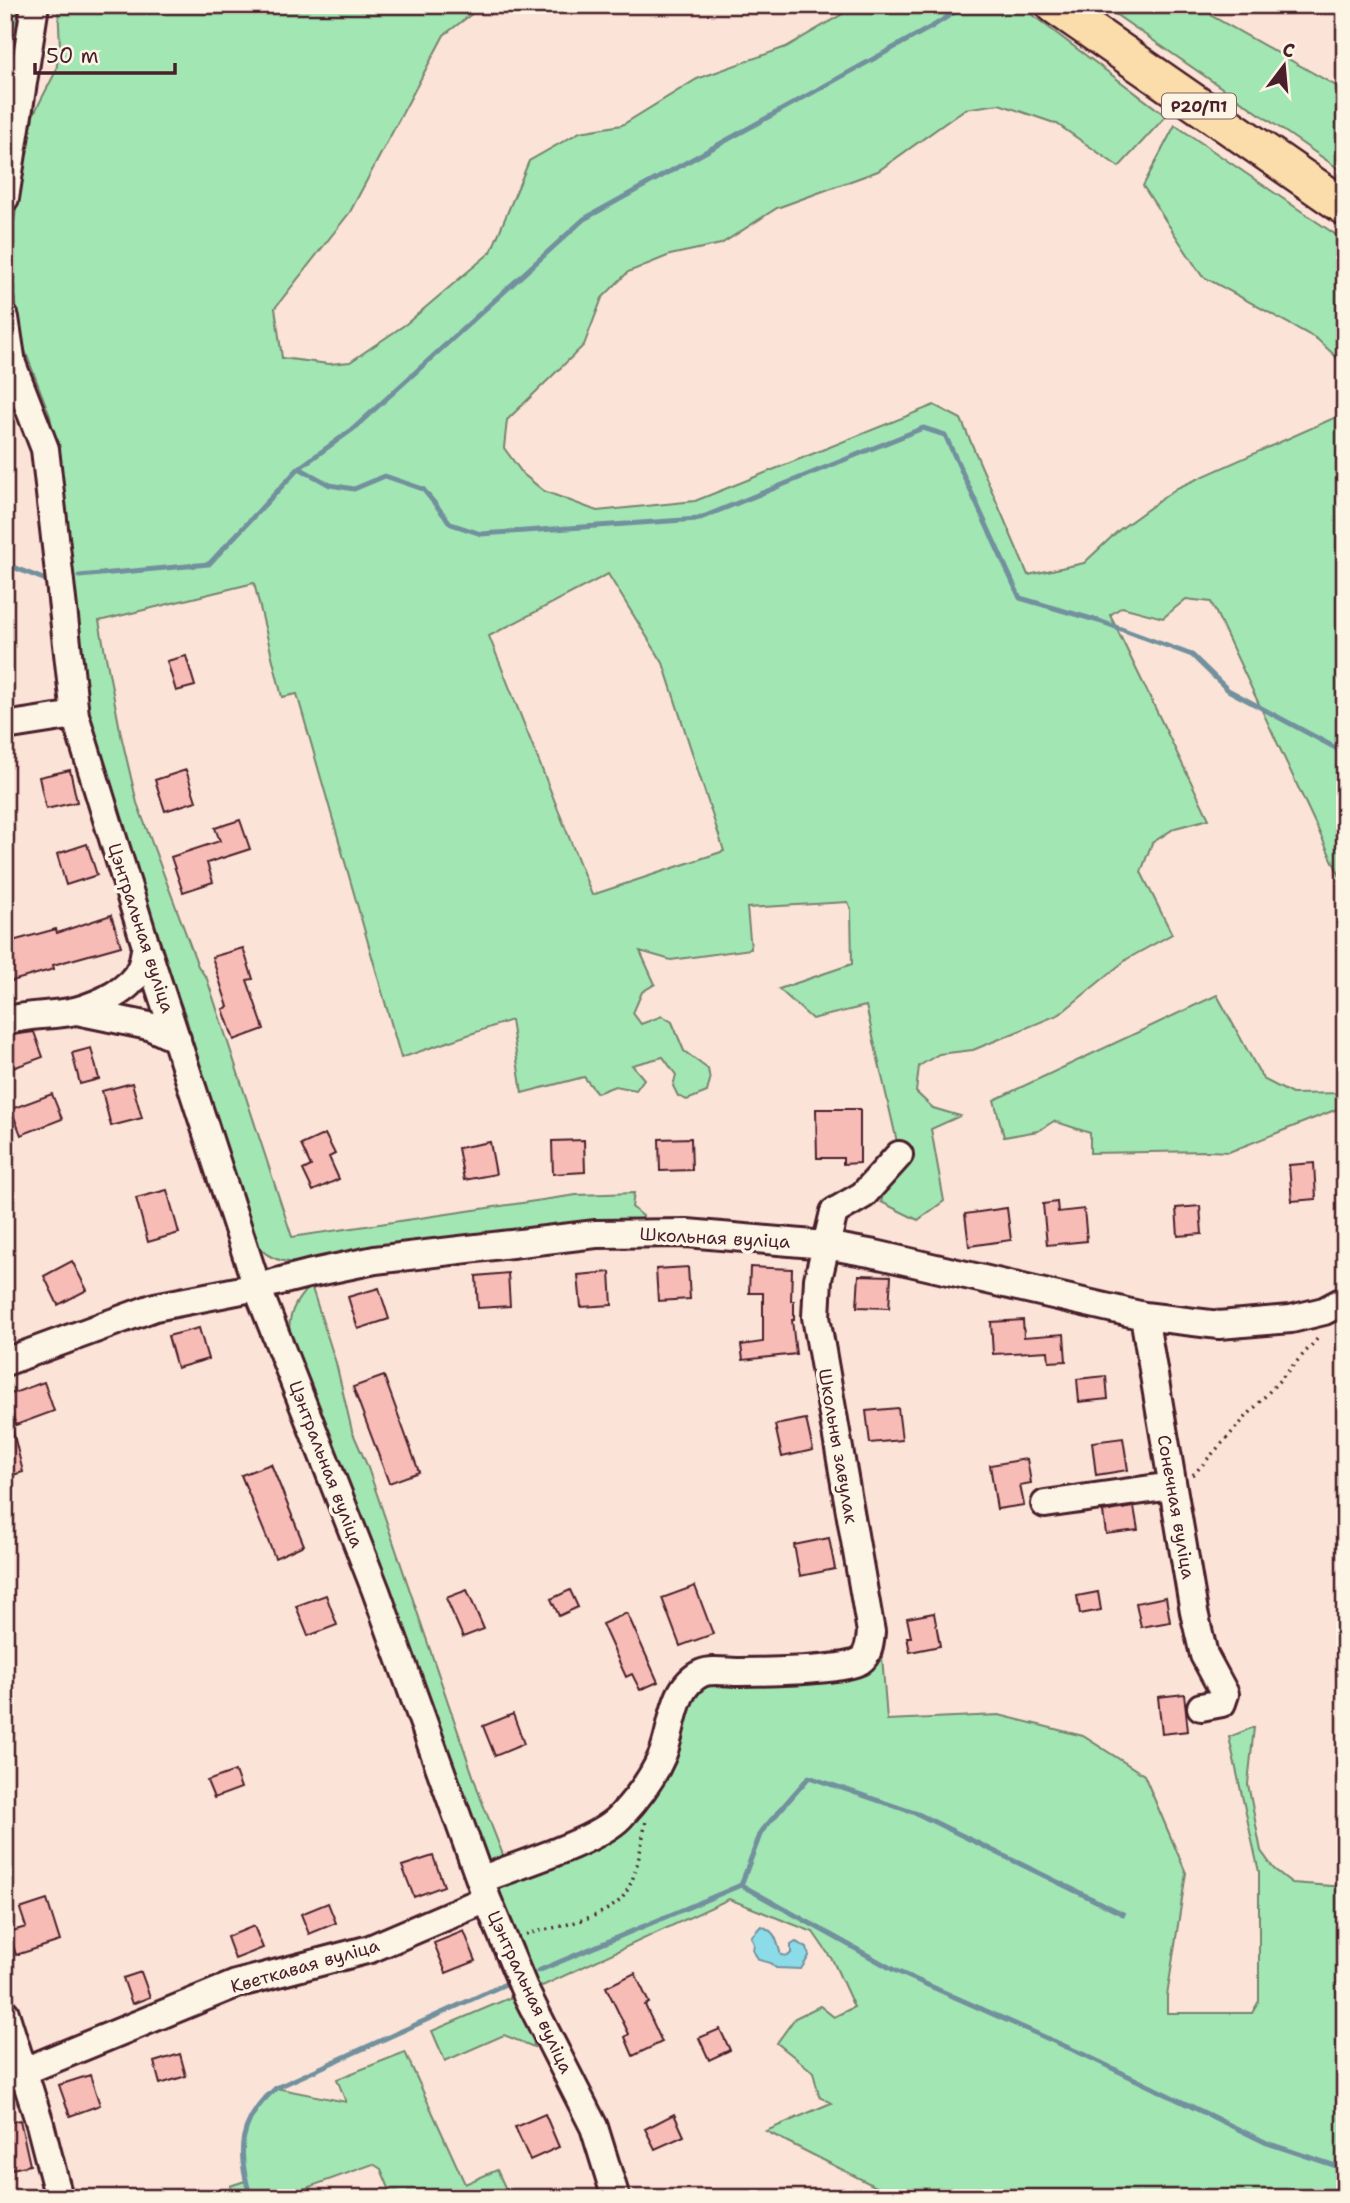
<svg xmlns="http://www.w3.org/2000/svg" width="1350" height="2203" font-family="'Shantell Sans',sans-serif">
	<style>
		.green { fill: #a2e7b3; stroke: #76836f; stroke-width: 2; fill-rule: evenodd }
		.water { fill: #8cdbe9; stroke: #72909d; stroke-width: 2 }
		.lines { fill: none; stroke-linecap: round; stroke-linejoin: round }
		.stream { stroke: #72909d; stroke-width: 5 }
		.building { fill: #f8bcb7; stroke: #4a1f2b; stroke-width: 2 }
		.minor-casing { stroke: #4a1f2b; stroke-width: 32 }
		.major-casing { stroke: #4a1f2b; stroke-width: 40 }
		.path { stroke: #4a1f2b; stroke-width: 3.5; stroke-dasharray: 2 5; stroke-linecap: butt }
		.minor { stroke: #fcf5e5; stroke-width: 26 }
		.major { stroke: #fbddab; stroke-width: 35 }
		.labels { text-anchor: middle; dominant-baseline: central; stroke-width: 7; stroke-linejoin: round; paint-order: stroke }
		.shield { fill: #fcf5e5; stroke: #7f5f63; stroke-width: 2 }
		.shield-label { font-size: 16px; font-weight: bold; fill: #4a1f2b }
		.street-label { font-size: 18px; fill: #4a1f2b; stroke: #fcf5e5 }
	</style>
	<rect width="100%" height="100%" fill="#fbe4d7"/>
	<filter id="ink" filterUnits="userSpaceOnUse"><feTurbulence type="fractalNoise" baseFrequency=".0143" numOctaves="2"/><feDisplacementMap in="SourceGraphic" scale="14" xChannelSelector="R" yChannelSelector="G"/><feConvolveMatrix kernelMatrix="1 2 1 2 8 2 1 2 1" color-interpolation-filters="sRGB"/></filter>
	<g filter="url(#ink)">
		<path class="green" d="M5,5H20L5,101Z
			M58,5H478L477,10L444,35L350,212L275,308L282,358L329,364L350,362L406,324L491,252L529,161L580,132L622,125L697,79L786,47L844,13L847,5H1019L1166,116L1119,167L1057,124L999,104L965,109L878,171L777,208L721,244L670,255L628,272L602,298L584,345L507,420L504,448L523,474L544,491L597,511L695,501L934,405L961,419L1028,575L1084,563L1119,530L1177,488L1345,413V887L1211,602L1186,599L1163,618L1122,607L1110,615L1209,819L1175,828L1152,843L1141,872L1172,934L1127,959L1060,1014L973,1050L939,1054L919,1066L916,1092L933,1108L960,1116L931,1129L944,1201L918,1220L881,1202L886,1184L912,1158L897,1142L866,1006L812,1019L779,989L852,964L851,909L848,902L747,908L751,949L671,960L640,951L655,984L642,992L633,1013L641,1024L662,1016L672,1022L684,1051L708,1069L710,1080L707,1092L687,1100L678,1096L673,1086L676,1075L663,1057L632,1065L644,1079L636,1090L615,1086L597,1093L584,1077L522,1093L511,1020L401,1058L297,694L282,697L254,583L99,621L121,735L137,803L198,966L207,979L292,1237L576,1195L634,1193L632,1207L643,1216L640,1225L307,1263C270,1264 257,1252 242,1220L186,1017L160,951L81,693L61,480L50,416L24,348L14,295V223L29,123L56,71L60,46ZM608,574L663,663L724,851L592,895L489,636Z
			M1102,5H1209L1212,16L1345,91V173Z
			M1175,125L1345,241V365L1317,339L1202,276L1143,186Z
			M1217,995L1263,1079L1292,1094L1345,1093V1106L1229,1152L1209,1151L1090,1153V1133L1054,1121L1038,1131L1004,1137L994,1100Z
			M311,1285L336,1363L352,1431L367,1465L481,1799L505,1860L487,1867L289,1340C288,1316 293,1302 311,1285Z
			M881,1643L887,1720L999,1715L1083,1736L1144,1775L1186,1873L1167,1996V2013H1252L1259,2001V1872L1229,1737L1254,1727L1248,1784L1261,1851L1274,1869L1292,1883L1345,1887V2198H898L766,2131L831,2103L819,2096L813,2072L777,2043L795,2018L820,2006L834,2017L854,2007L833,1961L813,1932L729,1899L538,1988L497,1903L496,1879L598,1840L692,1686L761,1679Z
			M519,1994L532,2022L534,2047L504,2035L445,2061L432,2031Z
			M405,2052L465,2184L497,2170L510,2198H393L381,2169L373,2164L292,2193L289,2198H234L230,2186L245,2181C242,2136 240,2119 276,2088L346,2102L337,2079Z"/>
		<path class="water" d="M761,1926C777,1932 776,1940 781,1955L788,1956L791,1953V1945L796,1942L807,1948L809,1956L801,1969L776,1968L770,1963L759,1960L753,1951L754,1944L751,1937Z"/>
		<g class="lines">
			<path class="stream" d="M299,468L330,485L354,489L385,476L423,489L451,524L481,534L698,519L923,428L945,435L1020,598L1102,622L1192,655L1228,690L1345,753
				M5,564L46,580
				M79,576L209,564L299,468L353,429L584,219L933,26L966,5
				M741,1885L761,1832L809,1777L918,1814L1123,1914
				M538,1971L741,1885L894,1970L1087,2056L1267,2143L1345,2169
				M251,2198C236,2151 238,2121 276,2088L510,1982"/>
		</g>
		<path class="building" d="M186,656L195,686L176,691L167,661Z
			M70,770L77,802L46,809L39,777Z
			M186,770L196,801L165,811L155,780Z
			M240,820L250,849L207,863L213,882L183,892L171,857L220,841L215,828Z
			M87,844L97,875L66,885L57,854Z
			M111,915L121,946L53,965L54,969L5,983V943L56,929L57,933Z
			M243,948L253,979L247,980L264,1029L234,1040L223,1009L228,1007L212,957Z
			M34,1032L43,1057L13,1068L5,1046V1036Z
			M91,1048L99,1079L80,1084L72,1053Z
			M132,1083L142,1118L111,1126L102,1091Z
			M52,1094L62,1119L21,1135L11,1109Z
			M816,1109H860V1163L843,1164V1158H817Z
			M325,1134L335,1154L329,1157L339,1179L313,1191L303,1170L311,1166L301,1145Z
			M691,1138L692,1170L660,1171L659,1139Z
			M584,1140L585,1172L553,1174L552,1141Z
			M490,1142L496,1174L464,1180L458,1148Z
			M1314,1163L1316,1199L1292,1201L1289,1165Z
			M167,1190L179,1233L148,1242L136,1198Z
			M1057,1202L1058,1212L1084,1209L1087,1241L1047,1245L1043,1204Z
			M1200,1206L1202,1234L1178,1236L1176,1208Z
			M1007,1208L1011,1240L969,1246L965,1214Z
			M72,1261L87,1290L58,1305L44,1276Z
			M688,1267L690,1299L658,1301L656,1269Z
			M750,1267L792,1269L791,1301H794V1320H792L796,1354L743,1360L741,1345L763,1342V1293H749Z
			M610,1272L612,1305L581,1307L578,1275Z
			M508,1273L510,1306L478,1308L476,1276Z
			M859,1275L891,1276L889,1308L857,1307Z
			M379,1288L389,1319L358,1329L348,1297Z
			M1023,1320L1024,1337L1064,1334L1066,1361L1049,1362L1048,1351L993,1354L991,1322Z
			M199,1328L208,1359L177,1368L168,1336Z
			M384,1376L419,1472L389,1483L353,1387Z
			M1106,1376L1108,1399L1079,1402L1077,1379Z
			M44,1382L54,1411L16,1425L5,1396Z
			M898,1408L902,1440L870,1443L866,1411Z
			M806,1419L813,1450L782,1457L775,1425Z
			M11,1423L23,1472L9,1476L5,1460V1424Z
			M1123,1438L1128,1470L1096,1475L1092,1442Z
			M1027,1459L1031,1483L1020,1485L1024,1505L997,1509L990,1465Z
			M271,1464L304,1545L275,1558L241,1475Z
			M1134,1507L1138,1530L1106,1534L1103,1512Z
			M829,1538L835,1569L800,1576L794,1545Z
			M695,1586L713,1634L680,1646L662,1598Z
			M467,1590L484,1629L463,1637L446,1598Z
			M570,1590L578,1607L559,1616L551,1599Z
			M1098,1592L1101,1610L1080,1614L1077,1596Z
			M326,1595L337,1625L308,1636L296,1606Z
			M1166,1597L1170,1622L1141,1627L1136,1603Z
			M627,1613L658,1682L640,1690L632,1674L626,1677L602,1624Z
			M934,1613L940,1646L910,1652L907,1637H911L907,1618Z
			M1184,1694L1188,1731L1162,1734L1158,1697Z
			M513,1714L524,1744L495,1756L483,1726Z
			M235,1771L241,1788L214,1798L207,1781Z
			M433,1856L444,1886L414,1897L402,1866Z
			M47,1900L60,1941L16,1955L9,1932L26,1927L20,1909Z
			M328,1903L336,1923L309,1934L301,1914Z
			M254,1926L263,1948L235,1959L227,1937Z
			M464,1931L476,1961L446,1973L434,1943Z
			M141,1972L150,1997L132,2004L123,1978Z
			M635,1973L649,2003L645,2005L662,2042L633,2056L625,2037L629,2034L606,1987Z
			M720,2029L730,2050L709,2060L699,2038Z
			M180,2054L186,2076L160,2084L154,2062Z
			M90,2075L100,2105L70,2116L59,2085Z
			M545,2114L559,2147L530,2160L515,2127Z
			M674,2114L684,2136L655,2149L645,2129Z
			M20,2120L30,2165L12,2169L5,2138V2123Z"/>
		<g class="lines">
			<g class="minor-casing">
				<path id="minor" d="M5,198L35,5
					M5,318L12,364L45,449L75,715L146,946L257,1287L376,1591L487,1899L526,1993L594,2127L616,2198
					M5,726L75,715
					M77,1011L149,1026L177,1039
					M5,1021C28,1014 52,1016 75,1011C98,1005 132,990 141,967C144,960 144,952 146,946
					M1144,1316L1194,1612L1204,1655L1225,1694L1222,1703L1201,1707
					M5,1362L155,1307L257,1287L308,1274L375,1260L596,1234L687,1233L825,1245L875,1254L1144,1316L1219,1325L1291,1319L1324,1311L1345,1300
					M1045,1504L1172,1486
					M480,1880C515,1866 596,1842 620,1817C636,1800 653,1777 662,1756C674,1728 671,1687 702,1673C712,1669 728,1672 739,1672C760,1672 845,1671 860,1661C869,1655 870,1642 871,1632L816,1317L818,1279L834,1212L863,1195L899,1155
					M5,2013L40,2124L59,2198
					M5,2079L236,1984L370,1949L487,1899"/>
			</g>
			<g class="major-casing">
				<path id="major" d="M1054,5L1345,207"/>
			</g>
			<path class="path" d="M1193,1475L1320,1336
				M526,1934C552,1928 610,1918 625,1894C638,1874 641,1844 646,1821"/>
			<use href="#minor" class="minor"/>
			<use href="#major" class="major"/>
		</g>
	</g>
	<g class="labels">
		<rect class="shield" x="1162" y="93.5" width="74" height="25" rx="5"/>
		<g class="shield-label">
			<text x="1199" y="106">Р20/П1</text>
		</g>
		<g class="street-label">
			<text transform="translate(141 928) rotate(72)">Цэнтральная вуліца</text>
			<text transform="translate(715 1238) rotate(3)">Школьная вуліца</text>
			<text transform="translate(838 1446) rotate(80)">Школьны завулак</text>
			<text transform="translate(326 1464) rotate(69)">Цэнтральная вуліца</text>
			<text transform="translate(1176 1507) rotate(80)">Сонечная вуліца</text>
			<text transform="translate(305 1966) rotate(-16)">Кветкавая вуліца</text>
			<text transform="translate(530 1992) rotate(65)">Цэнтральная вуліца</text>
		</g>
	</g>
	<rect width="1350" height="2203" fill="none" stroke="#fcf5e5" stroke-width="28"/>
	<rect x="14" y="14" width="1322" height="2175" fill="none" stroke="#4a1f2b" stroke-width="2.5" filter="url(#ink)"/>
	<g transform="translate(1284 66) rotate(16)" stroke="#fcf5e5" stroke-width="5" paint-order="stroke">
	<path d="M0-5L12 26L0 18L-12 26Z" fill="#4a1f2b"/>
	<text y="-10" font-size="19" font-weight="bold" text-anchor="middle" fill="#4a1f2b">С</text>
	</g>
	<path d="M35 63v10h140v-10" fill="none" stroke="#4a1f2b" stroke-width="3.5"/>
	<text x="46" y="63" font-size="21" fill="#4a1f2b" stroke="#fcf5e5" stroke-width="5" paint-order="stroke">50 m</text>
</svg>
